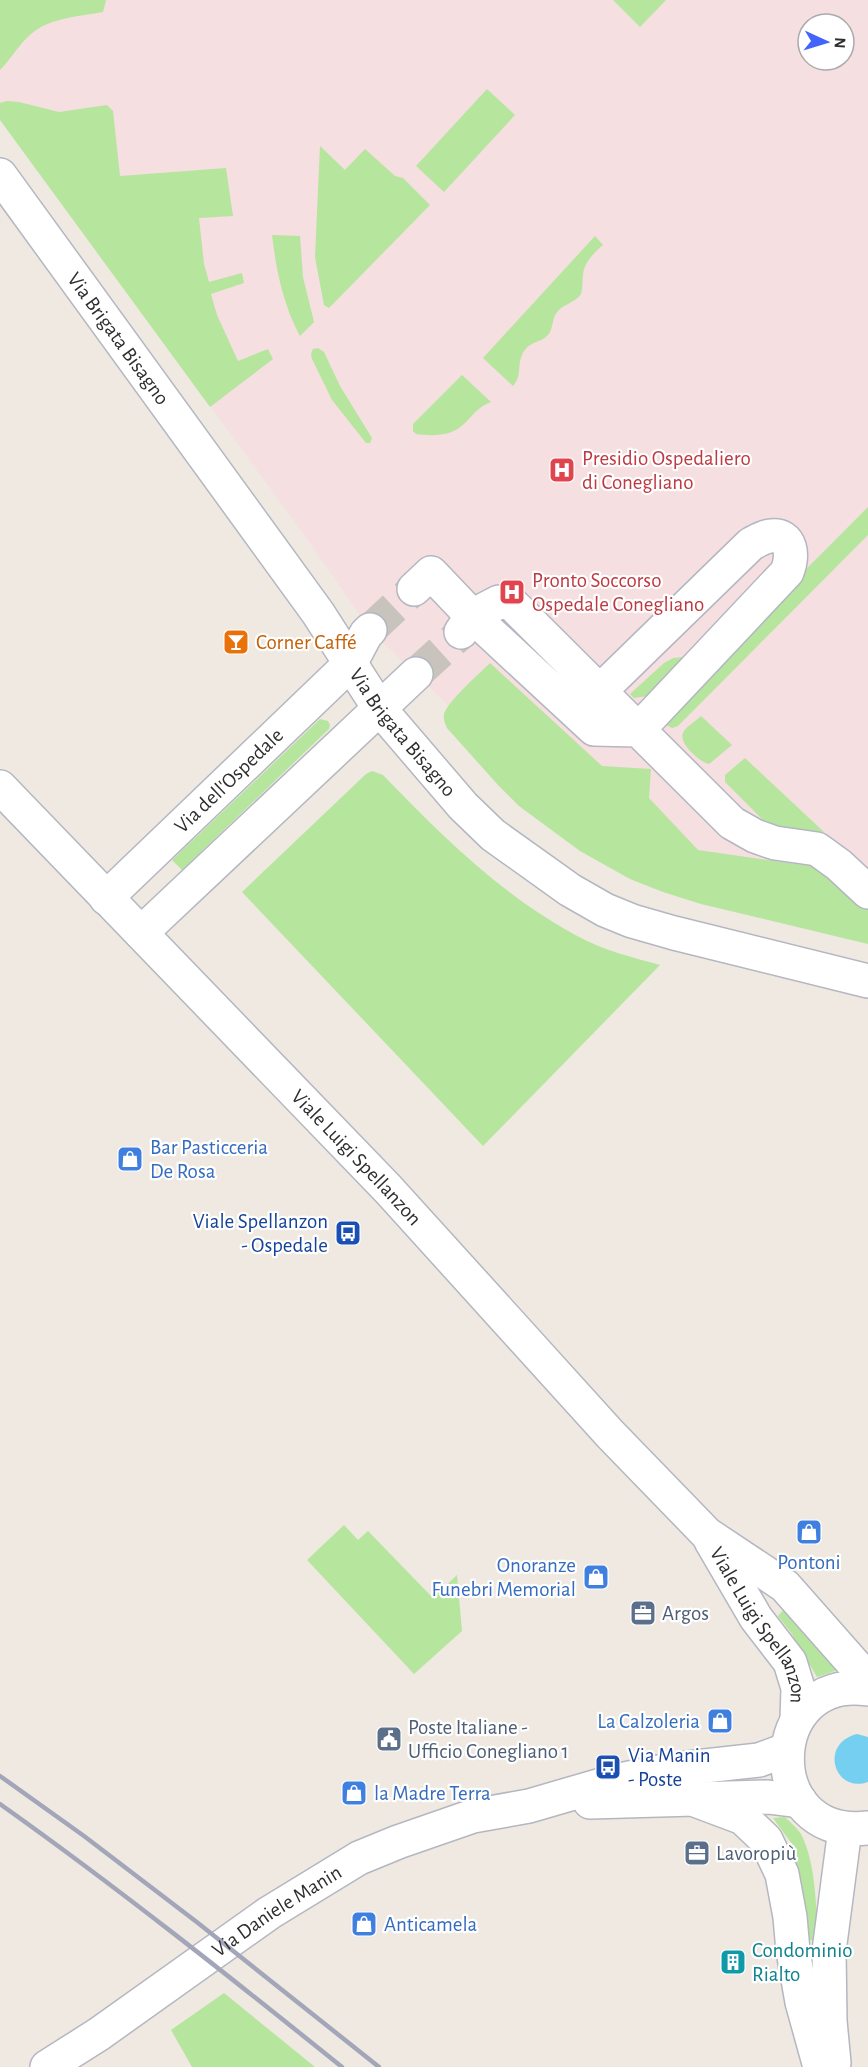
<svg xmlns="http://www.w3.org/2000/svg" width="868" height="2067" font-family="'Alegreya Sans',sans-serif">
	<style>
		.medical { fill: #f5dfe0; fill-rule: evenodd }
		.green { fill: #b6e59e }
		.water { fill: #75cff0 }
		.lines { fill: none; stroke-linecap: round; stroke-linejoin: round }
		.minor-tunnel { stroke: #c8c4bd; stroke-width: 33; stroke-dasharray: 33 16; stroke-linecap: butt }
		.minor-casing { stroke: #b4b7c1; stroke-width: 36 }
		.minor { stroke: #fff; stroke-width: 33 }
		.rail { stroke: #a3a6b8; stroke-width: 4.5 }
		.labels { text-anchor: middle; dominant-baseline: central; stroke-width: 4.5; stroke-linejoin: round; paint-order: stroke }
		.street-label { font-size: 21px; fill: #2e2e2e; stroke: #fff }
		.health-label { font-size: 21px; fill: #be3a42; stroke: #fff; text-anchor: start }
		.food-label { font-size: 21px; fill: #c56008; stroke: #fff; text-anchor: start }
		.shop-label { font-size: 21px; fill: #366cbe; stroke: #fff; text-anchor: start }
		.transit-label { font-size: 21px; fill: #164399; stroke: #fff; text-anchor: end }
		.service-label { font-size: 21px; fill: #4e5e75; stroke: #fff; text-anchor: start }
		.culture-label { font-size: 21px; fill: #0d838f; stroke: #fff; text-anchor: start }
	</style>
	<rect width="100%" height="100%" fill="#efe9e1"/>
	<path class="medical" d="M0,0H868V944L701,904L663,892L630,879L580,851L519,806L498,785L447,728L444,722V715L448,705L370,630L303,533L0,120ZM808,24H844V60H808Z"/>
	<path class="green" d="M0,0H106L103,12C80,16 49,18 31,34C19,44 11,59 0,70Z
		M613,0H666L640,27Z
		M487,89L515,115L444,192L416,166Z
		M7,101L19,102L59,112L107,105L113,111L120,176L226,168L233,216L199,218L204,264L209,282L242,273L244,283L211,294L217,315L238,361L268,349L273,359L210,407L0,120V103Z
		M320,146L345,170L365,149L395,176L403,178L430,205L329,308L324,305L315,257Z
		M272,235L300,236L303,277L314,322L300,336C283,305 276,269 272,235Z
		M595,236L603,245C594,253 584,262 583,275C582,281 583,289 581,294C576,302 564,304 558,311C551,318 554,330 547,336C540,343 528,341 522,355C517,366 522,376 513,386L483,358Z
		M318,348L324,352L340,386L372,438L370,443H366L332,400L312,359L311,354L313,349Z
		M462,375L491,402C478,407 475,413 465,423C451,437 434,436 416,434L413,431V424Z
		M868,507V535L678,726L672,728L664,724L665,711Z
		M692,656L648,696L634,698L630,694L664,663L673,658Z
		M490,663L602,766L651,769L649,798L698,850L824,868L868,907V944L701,904L663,892L630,879L580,851L519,806L498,785L447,728C445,723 443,719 444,714C448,701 479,674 490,663Z
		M701,716L732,745L709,764C701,763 678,743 683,733C685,727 696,721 701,716Z
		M320,719L328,721L330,725L329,729L182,870L172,860Z
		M745,758L824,832L769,826L725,782V775Z
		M372,771L383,775C443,837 505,899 583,939C607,951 634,958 660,965L483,1146L242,892L366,774Z
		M344,1525L358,1540L368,1531L433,1598L457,1575L462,1631L414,1674L307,1560Z
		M784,1609L838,1670L817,1677L792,1634L778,1616Z
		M785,1817C790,1822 797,1828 801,1834C816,1863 816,1907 818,1939L807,1941L802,1887L792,1844L773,1818Z
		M224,1993L315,2067H192L171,2030Z"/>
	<path class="water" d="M857,1734L868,1737V1782C835,1794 818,1744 857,1734Z"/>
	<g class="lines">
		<path class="minor-tunnel" d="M370,630L414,589
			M416,674L459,635"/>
		<g class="minor-casing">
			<g id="minor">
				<path id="s1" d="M0,175L318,613L379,708L463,806L493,835L570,890L605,910L632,921L674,933L868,981"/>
				<path d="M414,589L431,573L472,616L461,632"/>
				<path d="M600,691L751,544C757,541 763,537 770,536C793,533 793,557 787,572L638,730L594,729L472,616L499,602L511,603L732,823L755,836L775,843L817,849L839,865L868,892"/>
				<path id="s2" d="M0,787L388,1189L610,1434L707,1534L785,1586L868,1680"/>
				<path id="s3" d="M106,898L350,664L366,634L370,630"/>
				<path d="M141,933L416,674"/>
				<path id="s4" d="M711,1541L756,1618L790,1662L798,1688L797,1720"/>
				<path d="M868,1689C763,1673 758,1841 868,1828"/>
				<path d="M695,1800L743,1818L766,1840L782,1874L790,1917L793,1951L802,2002L820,2067"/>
				<path d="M590,1802L768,1797L800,1801"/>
				<path d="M834,2063L830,2021L829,1951L845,1829"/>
				<path id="s5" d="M47,2067L99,2034L269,1913L359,1858L398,1842L473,1816L529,1806L615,1781L669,1770L759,1760L786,1750"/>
			</g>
		</g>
		<use href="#minor" class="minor"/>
		<path class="rail" d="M0,1776L84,1836L198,1923L379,2067
			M0,1804C117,1887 230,1977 342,2067"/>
	</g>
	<defs>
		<g id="hospital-square" transform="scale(1.35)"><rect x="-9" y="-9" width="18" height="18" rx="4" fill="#e0444e" stroke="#fff"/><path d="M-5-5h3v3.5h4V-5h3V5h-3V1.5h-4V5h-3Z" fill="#fff"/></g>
		<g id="bar-square" transform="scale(1.35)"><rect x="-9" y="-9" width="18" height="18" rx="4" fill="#e8710a" stroke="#fff"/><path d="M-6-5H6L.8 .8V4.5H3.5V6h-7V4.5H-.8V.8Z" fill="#fff"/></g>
		<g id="shop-square" transform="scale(1.35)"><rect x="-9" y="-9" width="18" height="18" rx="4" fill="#3f7fe0" stroke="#fff"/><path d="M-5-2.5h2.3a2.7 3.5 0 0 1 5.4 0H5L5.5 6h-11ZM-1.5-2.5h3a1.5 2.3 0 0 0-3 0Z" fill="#fff"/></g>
		<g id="bus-square" transform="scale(1.35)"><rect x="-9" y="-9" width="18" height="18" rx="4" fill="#1a4fb4" stroke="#fff"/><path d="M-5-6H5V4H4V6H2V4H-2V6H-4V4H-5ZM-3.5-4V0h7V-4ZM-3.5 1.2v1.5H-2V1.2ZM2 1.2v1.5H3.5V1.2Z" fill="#fff"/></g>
		<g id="office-square" transform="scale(1.35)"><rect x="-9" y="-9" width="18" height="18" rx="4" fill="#5c6f8a" stroke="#fff"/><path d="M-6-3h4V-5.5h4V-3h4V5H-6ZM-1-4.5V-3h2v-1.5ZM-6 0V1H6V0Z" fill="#fff"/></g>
		<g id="civic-square" transform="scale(1.35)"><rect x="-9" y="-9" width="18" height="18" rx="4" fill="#5c6f8a" stroke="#fff"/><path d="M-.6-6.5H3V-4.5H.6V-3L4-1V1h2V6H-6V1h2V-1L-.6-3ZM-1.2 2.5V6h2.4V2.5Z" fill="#fff"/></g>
		<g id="building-square" transform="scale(1.35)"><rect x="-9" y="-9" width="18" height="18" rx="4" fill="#0f9aa8" stroke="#fff"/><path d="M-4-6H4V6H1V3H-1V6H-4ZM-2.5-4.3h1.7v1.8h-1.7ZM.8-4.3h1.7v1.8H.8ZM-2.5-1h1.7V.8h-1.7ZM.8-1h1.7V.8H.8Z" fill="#fff"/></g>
	</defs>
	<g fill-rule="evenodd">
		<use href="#hospital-square" x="562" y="470"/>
		<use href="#hospital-square" x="512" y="592"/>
		<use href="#bar-square" x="236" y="642"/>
		<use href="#shop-square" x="130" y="1159"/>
		<use href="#bus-square" x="348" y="1233"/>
		<use href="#shop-square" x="809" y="1532"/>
		<use href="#shop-square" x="596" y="1577"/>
		<use href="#office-square" x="643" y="1613"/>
		<use href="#shop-square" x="720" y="1721"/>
		<use href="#civic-square" x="389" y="1739"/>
		<use href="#bus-square" x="608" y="1767"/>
		<use href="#shop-square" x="354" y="1793"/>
		<use href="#office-square" x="697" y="1853"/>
		<use href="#shop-square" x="364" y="1924"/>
		<use href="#building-square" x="733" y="1962"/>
	</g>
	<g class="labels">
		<g class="street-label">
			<text stroke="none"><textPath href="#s1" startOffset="202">Via Brigata Bisagno</textPath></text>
			<text stroke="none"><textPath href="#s1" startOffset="688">Via Brigata Bisagno</textPath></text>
			<text stroke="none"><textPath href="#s3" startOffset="170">Via dell'Ospedale</textPath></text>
			<text stroke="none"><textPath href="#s2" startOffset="514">Viale Luigi Spellanzon</textPath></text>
			<text stroke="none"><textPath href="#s4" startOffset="98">Viale Luigi Spellanzon</textPath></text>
			<text stroke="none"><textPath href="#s5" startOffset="278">Via Daniele Manin</textPath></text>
		</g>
		<g class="health-label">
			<text x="582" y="458">Presidio Ospedaliero<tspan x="582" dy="24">di Conegliano</tspan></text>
			<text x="532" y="580">Pronto Soccorso<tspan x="532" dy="24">Ospedale Conegliano</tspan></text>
		</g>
		<g class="food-label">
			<text x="256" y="642">Corner Caffé</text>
		</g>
		<g class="shop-label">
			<text x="150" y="1147">Bar Pasticceria<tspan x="150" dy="24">De Rosa</tspan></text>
			<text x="809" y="1562" text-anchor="middle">Pontoni</text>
			<text x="576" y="1565" text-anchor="end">Onoranze<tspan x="576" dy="24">Funebri Memorial</tspan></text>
			<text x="700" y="1721" text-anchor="end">La Calzoleria</text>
			<text x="374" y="1793">la Madre Terra</text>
			<text x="384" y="1924">Anticamela</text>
		</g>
		<g class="transit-label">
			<text x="328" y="1221">Viale Spellanzon<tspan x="328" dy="24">- Ospedale</tspan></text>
			<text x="628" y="1755" text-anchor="start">Via Manin<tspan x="628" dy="24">- Poste</tspan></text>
		</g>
		<g class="service-label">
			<text x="662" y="1613">Argos</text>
			<text x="408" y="1727">Poste Italiane -<tspan x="408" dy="24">Ufficio Conegliano 1</tspan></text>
			<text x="716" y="1853">Lavoropiù</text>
		</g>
		<g class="culture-label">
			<text x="752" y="1950">Condominio<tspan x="752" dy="24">Rialto</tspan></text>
		</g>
	</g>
	<g transform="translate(826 42) rotate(94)"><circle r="28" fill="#ffffff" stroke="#ababab" stroke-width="1.5"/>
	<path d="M0-4.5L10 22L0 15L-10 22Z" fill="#4264fb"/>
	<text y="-9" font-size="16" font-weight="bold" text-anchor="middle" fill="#2e2e2e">N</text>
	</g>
</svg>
